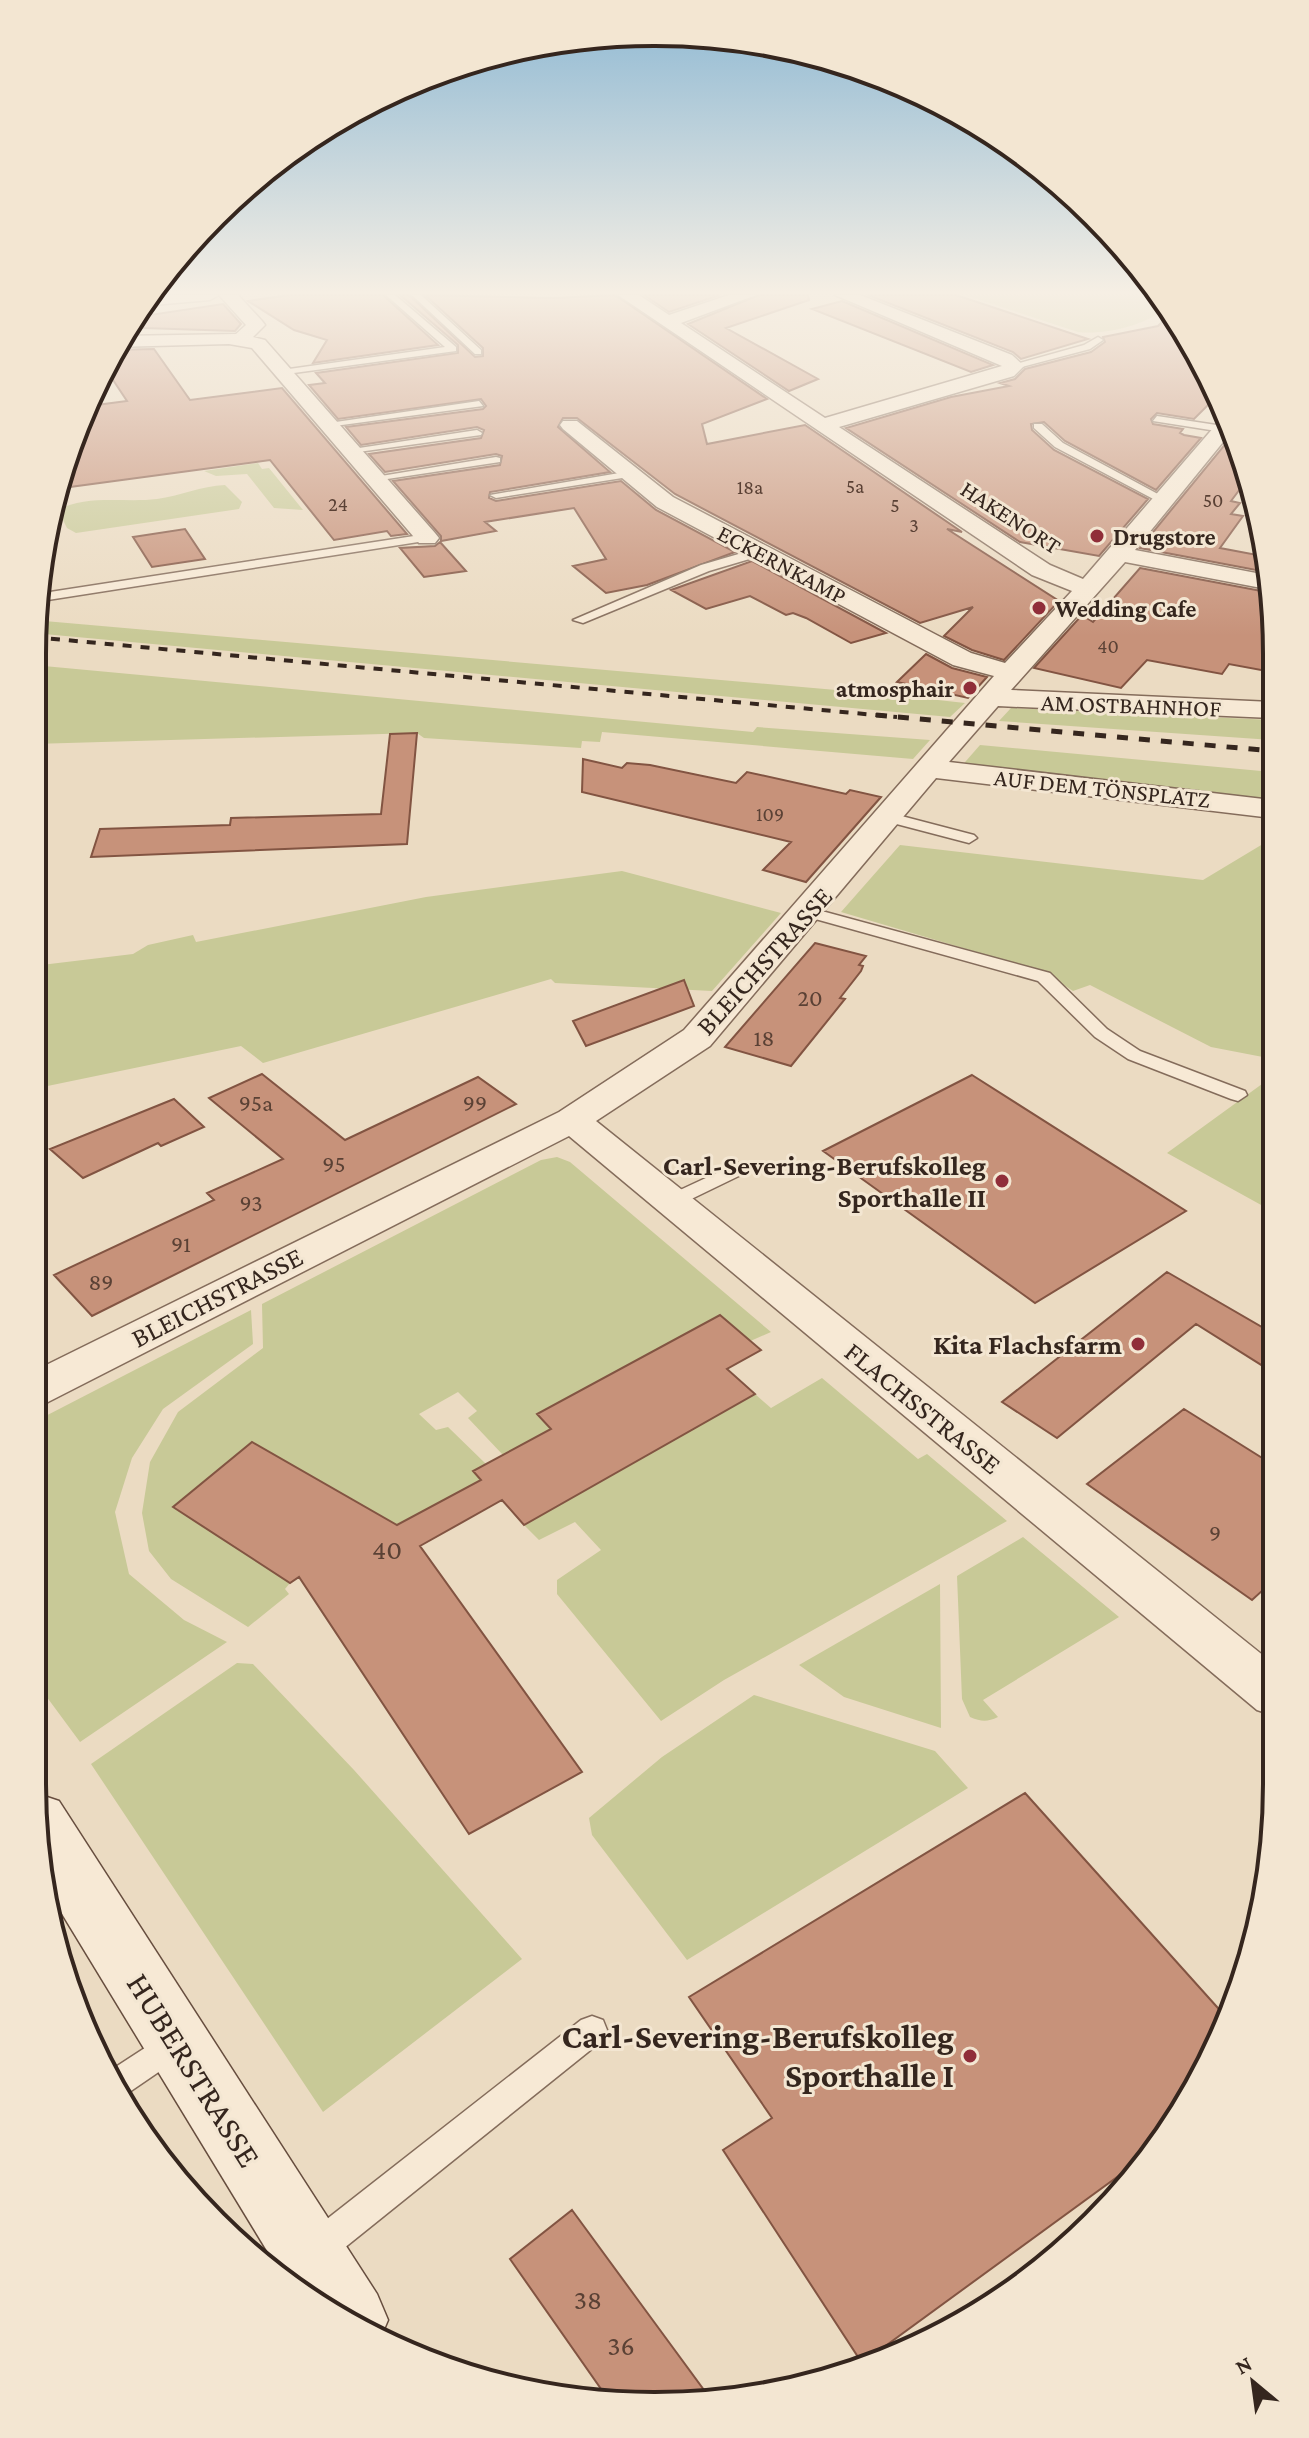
<svg xmlns="http://www.w3.org/2000/svg" width="1309" height="2438" font-family="'Crimson Pro',serif">
	<style>
		.green { fill: #c8c997 }
		.building { fill: #c7927a; stroke: #825442; stroke-width: 2 }
		.lines { fill: none; stroke-linecap: round; stroke-linejoin: round }
		.service-casing { stroke: #846c5b; stroke-width: 3 }
		.minor-casing { stroke: #846c5b; stroke-width: 3 }
		.secondary-casing { stroke: #664d3e; stroke-width: 3 }
		.service { fill: #f7e9d5; fill-rule: evenodd }
		.minor { fill: #f7e9d5; fill-rule: evenodd }
		.secondary { fill: #f7e9d5; fill-rule: evenodd }
		.rail-far1 { stroke: #35261e; stroke-width: 4; stroke-dasharray: 9 9; stroke-linecap: butt }
		.rail { stroke: #35261e; stroke-width: 5; stroke-dasharray: 11 11; stroke-linecap: butt }
		.poi-dot { fill: #902e39; stroke: #f3e6d2; stroke-width: 3 }
		.labels { text-anchor: middle; dominant-baseline: central; stroke-width: 6; stroke-linejoin: round; paint-order: stroke }
		.far-number-label { font-size: 20px; fill: #5a4135 }
		.far-street-label { font-size: 24px; fill: #35261e; stroke: #f3e6d2 }
		.far-poi-label { font-size: 24px; font-weight: bold; fill: #35261e; stroke: #f3e6d2; text-anchor: start }
		.number-label { font-size: 24px; fill: #5a4135 }
		.street-label { font-size: 28px; fill: #35261e; stroke: #f3e6d2 }
		.poi-label { font-size: 28px; font-weight: bold; fill: #35261e; stroke: #f3e6d2; text-anchor: end }
		.near-number-label { font-size: 28px; fill: #5a4135 }
		.near-poi-label { font-size: 34px; font-weight: bold; fill: #35261e; stroke: #f3e6d2; text-anchor: end }
		.near-street-label { font-size: 34px; fill: #35261e; stroke: #f3e6d2 }
		.rim { fill: none; stroke: #35261e; stroke-width: 4 }
	</style>
	<rect width="100%" height="100%" fill="#ebdbc2"/>
	<path class="green" d="M965,295H1160L1169,305C1149,325 1106,335 1078,332Z
		M258,463L262,469L269,468L303,510L274,508L247,474L216,476L204,471Z
		M225,485L242,502L239,509L76,533L67,528L58,510C87,494 125,503 157,499C180,496 201,486 225,485Z
		M33,620L893,695L965,703L950,717L33,633Z
		M33,665L753,732L757,727L930,740L913,759L602,732L600,742L582,741L581,748L424,738L417,733L33,744Z
		M1011,708L1272,720V740L999,721Z
		M980,745L1272,772V804L959,769Z
		M1273,838V1059L1211,1047L1090,985L1073,991L1044,972L841,912L900,845L1203,880Z
		M622,871L781,913L712,991L555,983L551,979L263,1063L241,1046L33,1089V966L133,954L148,945L193,935L196,942L426,897Z
		M1273,1076L1274,1212L1167,1153Z
		M557,1157L570,1162L771,1332L551,1429L503,1455L468,1418L477,1411L458,1392L419,1414L436,1430L448,1427L486,1464L474,1472L481,1480L397,1525L251,1443L173,1507L290,1583L285,1589L289,1594L248,1627L171,1579L149,1551L142,1513L150,1462L178,1412L263,1348L262,1304L541,1160Z
		M251,1310L253,1344L163,1409L132,1458L115,1512L129,1574L184,1620L227,1642L80,1742L32,1677V1423Z
		M822,1378L918,1459L927,1454L1007,1521L724,1680L661,1721L557,1594V1580L601,1550L575,1522L539,1540L524,1525L755,1394L771,1408Z
		M1023,1537L1119,1617L983,1700L998,1717C987,1722 982,1722 970,1717L962,1699L957,1576Z
		M940,1584L941,1728L844,1697L799,1665Z
		M237,1663L253,1664L354,1770L522,1959L323,2112L91,1764Z
		M754,1695L935,1751L968,1788L687,1960L592,1835L589,1818L662,1757Z"/>
	<path class="building" d="M289,295H383L438,345L313,363L327,340L294,330L248,301Z
		M400,295H409L475,357L483,356V348L425,295L554,298L615,295L767,399L702,424L707,444L805,425L962,532L947,529L1059,601L1004,660L972,650L944,636L973,607L920,623L675,494L577,418H563L558,427L610,472L490,492L489,498L496,501L621,481L656,510L735,552L647,585L606,593L573,566L606,559L574,508L485,522L496,531L441,541V536L393,481L500,465L502,456L496,454L385,472L369,454L481,438L484,430L477,427L361,445L346,427L483,409L486,406L481,399L338,419L309,385L325,383L316,373L458,353V345Z
		M644,295H720L669,312Z
		M759,295H808L809,300L726,328L818,379L789,391L688,324Z
		M868,295H956L1088,339L1021,359L1013,352Z
		M842,301L993,365L971,372L812,309Z
		M223,304L241,324L235,331L144,328L143,316Z
		M1173,311L1216,397L1194,419L1157,413L1151,419L1153,424L1183,429L1180,433L1184,435L1201,438L1156,490L1065,441L1044,422L1031,424L1032,430L1054,450L1148,499L1099,556L1020,542L846,428L951,397L1009,386L1000,383L1015,379L1025,369L1091,352L1105,342L1103,337L1158,326Z
		M154,349L190,400L282,388L407,534L391,536L387,531L334,540L270,460L55,489L89,406L127,401L105,368L113,350Z
		M1227,442L1239,444L1249,477L1231,501L1240,503L1231,514L1243,516L1220,548L1268,557L1272,573L1140,548Z
		M185,529L205,559L152,567L133,537Z
		M440,542L466,571L424,577L400,548L435,546Z
		M752,561L886,633L851,643L806,618L793,613L786,615L750,596L706,609L671,590Z
		M1140,568L1272,593V672L1229,664L1222,674L1147,660L1121,688L1034,668L1082,615L1093,622Z
		M926,654L952,668L987,677L968,698L897,682Z
		M417,733L407,844L91,857L100,829L230,825L231,818L381,814L390,734Z
		M583,759L622,768L627,763L650,765L736,783L747,772L846,794L850,790L881,797L806,882L763,870L791,842L582,792Z
		M815,943L866,956L859,965L863,966L861,971L840,998L845,999L791,1066L725,1047Z
		M684,980L694,1006L586,1046L573,1021Z
		M262,1074L345,1140L478,1077L516,1104L92,1316L54,1275L214,1200L207,1193L283,1159L209,1098Z
		M972,1075L1186,1211L1035,1303L823,1151Z
		M174,1099L204,1127L161,1146L158,1143L83,1178L50,1149Z
		M1167,1272L1274,1334V1373L1196,1324L1057,1438L1002,1402Z
		M720,1315L761,1350L727,1369L755,1394L524,1525L502,1500L420,1546L582,1772L469,1834L299,1577L290,1583L173,1507L252,1442L397,1525L481,1480L473,1471L551,1429L537,1414Z
		M1184,1409L1275,1466V1579L1252,1600L1087,1484Z
		M1025,1793L1226,2017L1194,2094L1139,2161L862,2363L723,2150L772,2118L689,1997Z
		M572,2210L635,2296L712,2401L696,2405L606,2396L510,2259Z"/>
	<g class="lines">
		<g class="service-casing">
			<path id="service" d="M386,295H395L456,347V351L279,375L282,370L445,347Z
				M412,295H421L481,350V354H475Z
				M1098,337L1103,340L1090,349L1014,369L1009,366L1084,345Z
				M479,401L483,406L327,427L322,424Z
				M1157,416L1223,426L1228,429L1223,432L1153,421Z
				M1034,424H1042L1063,443L1169,500L1159,502L1055,447L1034,428Z
				M477,430L482,433L481,435L351,453L346,450Z
				M496,457L500,458V462L374,481L369,478Z
				M631,471L636,474L635,476L496,498L490,495Z
				M427,534L431,536V540L35,602L37,594Z
				M759,548L765,552L763,555L709,571L583,623L573,620L701,565Z
				M890,813L974,835L977,838L969,843L885,821V815Z
				M807,907L1050,973L1107,1029L1140,1051L1245,1091L1247,1095L1238,1101L1231,1099L1128,1059L1095,1037L1038,981L801,915V909Z
				M738,1163L748,1169L745,1173L679,1205L672,1207L662,1201L665,1197Z
				M592,2016L603,2020L607,2030L603,2040L328,2261L316,2265L304,2261L300,2249L304,2237L581,2020Z
				M174,2029L185,2034L189,2044L185,2054L125,2095L111,2070Z"/>
		</g>
		<g class="minor-casing">
			<path id="minor" d="M150,295H219L210,300L142,306Z
				M219,295H238L262,321L265,325L253,337L265,340L435,533L439,538L435,543H419L252,348L229,344L114,347L120,336L236,334L246,325Z
				M618,295H639L669,315L729,295H756L681,323L825,418L1002,366L835,295H860L1012,355L1024,366L1014,376L839,427L1050,565L1083,579L1221,419L1226,417L1232,431L1135,550L1272,576V590L1125,562L1011,690L1272,702V718L998,706L949,762L1272,800L1273,818L936,778L710,1046L596,1121L1275,1665V1716L1257,1710L569,1136L48,1402L32,1407V1372L559,1112L684,1030L994,676L953,665L657,507L563,429L560,425L563,421H577L673,497L971,653L1005,663L1072,591L1032,575Z"/>
		</g>
		<g class="secondary-casing">
			<path id="secondary" d="M38,1794L59,1801L377,2294L388,2320L382,2334L309,2301L283,2277L50,1894L34,1795Z"/>
		</g>
		<use href="#service" class="service"/>
		<use href="#minor" class="minor"/>
		<use href="#secondary" class="secondary"/>
		<path class="rail-far1" d="M33,637L897,717"/>
		<path class="rail" d="M876,715L1272,751"/>
	</g>
	<linearGradient id="sky" x2="0" y2="1"><stop stop-color="#8db8d3"/><stop offset="0.46" stop-color="#f6efe4"/><stop offset="1" stop-color="#f6efe4" stop-opacity="0"/></linearGradient>
	<rect width="1309" height="636" fill="url(#sky)"/>
	<g class="poi-dot">
		<circle cx="1097" cy="536" r="8"/>
		<circle cx="1039" cy="608" r="8"/>
		<circle cx="970" cy="688" r="8"/>
		<circle cx="1002" cy="1181" r="8"/>
		<circle cx="1138" cy="1344" r="8"/>
		<circle cx="970" cy="2056" r="8"/>
	</g>
	<g class="labels">
		<g class="far-number-label">
			<text x="855" y="486">5a</text>
			<text x="750" y="487">18a</text>
			<text x="1213" y="500">50</text>
			<text x="338" y="504">24</text>
			<text x="895" y="505">5</text>
			<text x="914" y="525">3</text>
			<text x="1108" y="646">40</text>
			<text x="770" y="814">109</text>
		</g>
		<g class="far-street-label">
			<text transform="translate(1011 517) rotate(33)">HAKENORT</text>
			<text transform="translate(782 564) rotate(28)">ECKERNKAMP</text>
			<text transform="translate(1131 705) rotate(2)">AM OSTBAHNHOF</text>
			<text transform="translate(1102 788) rotate(6)">AUF DEM TÖNSPLATZ</text>
		</g>
		<g class="far-poi-label">
			<text x="1113" y="536">Drugstore</text>
			<text x="1055" y="608">Wedding Cafe</text>
			<text x="954" y="688" text-anchor="end">atmosphair</text>
		</g>
		<g class="number-label">
			<text x="810" y="997">20</text>
			<text x="764" y="1037">18</text>
			<text x="256" y="1102">95a</text>
			<text x="475" y="1102">99</text>
			<text x="334" y="1163">95</text>
			<text x="251" y="1202">93</text>
			<text x="181" y="1243">91</text>
			<text x="101" y="1281">89</text>
			<text x="1215" y="1532">9</text>
		</g>
		<g class="street-label">
			<text transform="translate(764 961) rotate(-48)">BLEICHSTRASSE</text>
			<text transform="translate(217 1297) rotate(-27)">BLEICHSTRASSE</text>
			<text transform="translate(923 1408) rotate(39)">FLACHSSTRASSE</text>
		</g>
		<g class="poi-label">
			<text x="986" y="1165">Carl-Severing-Berufskolleg<tspan x="986" dy="32">Sporthalle II</tspan></text>
			<text x="1122" y="1344">Kita Flachsfarm</text>
		</g>
		<g class="near-number-label">
			<text x="387" y="1549">40</text>
			<text x="588" y="2299">38</text>
			<text x="621" y="2345">36</text>
		</g>
		<g class="near-poi-label">
			<text x="954" y="2036">Carl-Severing-Berufskolleg<tspan x="954" dy="39">Sporthalle I</tspan></text>
		</g>
		<g class="near-street-label">
			<text transform="translate(194 2070) rotate(58)">HUBERSTRASSE</text>
		</g>
	</g>
	<path d="M0 0H1309V2438H0ZM654 46H655A608 608 0 0 1 1263 654V1784A608 608 0 0 1 655 2392H654A608 608 0 0 1 46 1784V654A608 608 0 0 1 654 46Z" fill="#f3e6d2" fill-rule="evenodd"/>
	<path class="rim" d="M654 46H655A608 608 0 0 1 1263 654V1784A608 608 0 0 1 655 2392H654A608 608 0 0 1 46 1784V654A608 608 0 0 1 654 46Z"/>
	<g transform="translate(1253 2382) rotate(331)" stroke="#f3e6d2" stroke-width="6" paint-order="stroke">
	<path d="M0-6L14 30L0 20L-14 30Z" fill="#35261e"/>
	<text y="-12" font-size="22" font-weight="bold" text-anchor="middle" fill="#35261e">N</text>
	</g>
</svg>
